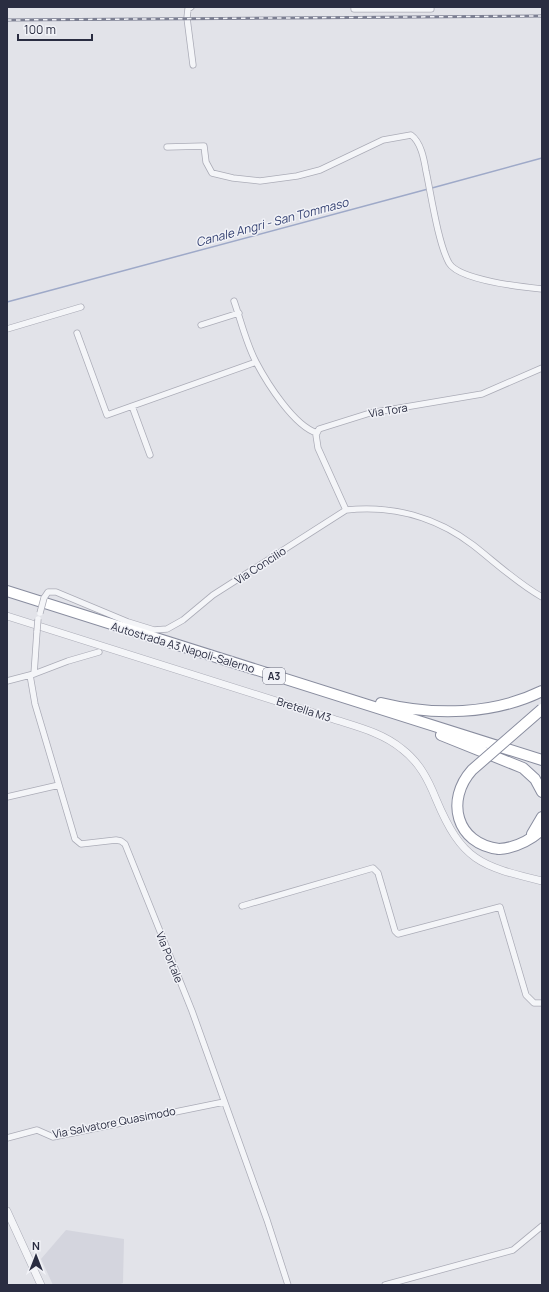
<svg xmlns="http://www.w3.org/2000/svg" width="549" height="1292" font-family="Manrope,sans-serif">
	<style>
		.built { fill: #d4d5de }
		.lines { fill: none; stroke-linecap: round; stroke-linejoin: round }
		.stream { stroke: #9ea9c8; stroke-width: 1.5 }
		.minor-casing { stroke: #abacb7; stroke-width: 7 }
		.tertiary-casing { stroke: #abacb7; stroke-width: 8 }
		.motorway-casing { stroke: #898d9f; stroke-width: 12 }
		.minor { stroke: #f4f5f8; stroke-width: 5.5 }
		.tertiary { stroke: #f4f5f8; stroke-width: 7 }
		.motorway { stroke: #fff; stroke-width: 10 }
		.rail-casing { stroke: #7c7f92; stroke-width: 3 }
		.rail { stroke: #f1f2f7; stroke-width: 1.5; stroke-dasharray: 4.5; stroke-linecap: butt }
		.minor-bridge-casing { stroke: #abacb7; stroke-width: 7; stroke-linecap: butt }
		.motorway-bridge-casing { stroke: #898d9f; stroke-width: 12; stroke-linecap: butt }
		.minor-bridge { stroke: #f4f5f8; stroke-width: 5.5 }
		.motorway-bridge { stroke: #fff; stroke-width: 10 }
		.labels { text-anchor: middle; dominant-baseline: central; stroke-width: 3; stroke-linejoin: round; paint-order: stroke }
		.shield { fill: #f1f2f7; stroke: #666878; stroke-width: 1 }
		.shield-label { font-size: 10px; font-weight: bold; fill: #2a2d41 }
		.street-label { font-size: 11px; fill: #2a2d41; stroke: #f1f2f7 }
		.water-label { font-size: 12px; font-style: italic; fill: #364373; stroke: #f1f2f7 }
	</style>
	<rect width="100%" height="100%" fill="#e2e3e9"/>
	<path class="built" d="M66,1230L124,1239L123,1283L118,1285H53L41,1259Z"/>
	<g class="lines">
		<path class="stream" d="M432,188L542,158
			M7,302L428,189"/>
		<g class="minor-casing">
			<path id="minor" d="M191,7L188,9L187,18L193,65
				M354,7V9H431
				M167,147L204,146L206,162L212,173L233,178L260,181L297,176L320,170L383,140L411,135C421,142 424,159 426,171C431,194 438,243 449,263C459,280 522,287 542,289
				M234,301C241,321 246,343 256,362C267,383 294,426 317,433
				M201,325L239,313
				M7,329L81,307
				M77,333L107,415L256,362
				M132,406L150,455
				M346,510L318,448L316,435L319,429L370,413L482,394L542,368
				M44,598L48,592H56L128,622L154,630L167,629L183,620L213,595L346,510C392,505 436,517 473,545C496,563 517,583 542,597
				M34,674L30,675L35,704L75,839L81,844L116,840L121,841L125,844L192,1011L267,1220L288,1285
				M34,674L68,661L99,652
				M34,674L37,631
				M7,681L30,675
				M7,797L59,785
				M242,906L373,868L378,873L395,931L398,934L500,907L526,995L534,1003H542
				M7,1138L37,1130L53,1137L224,1102
				M385,1285L513,1250L542,1226"/>
		</g>
		<g class="tertiary-casing">
			<path id="tertiary" d="M7,616L330,718C354,726 382,732 402,749C419,762 428,779 436,799C462,861 480,866 542,881
				M7,1211L41,1285"/>
		</g>
		<g class="motorway-casing">
			<path id="motorway" d="M7,591L542,760
				M381,703C434,716 493,715 542,691
				M441,735L523,768L535,779L542,792
				M532,834L542,817
				M499,849C516,848 529,841 542,830"/>
		</g>
		<use href="#minor" class="minor"/>
		<use href="#tertiary" class="tertiary"/>
		<use href="#motorway" class="motorway"/>
		<g class="rail-casing">
			<path id="rail" d="M7,20L542,16"/>
		</g>
		<use href="#rail" class="rail"/>
		<g class="minor-bridge-casing">
			<path id="minor-bridge" d="M40,613L44,598
				M37,631L38,619"/>
		</g>
		<g class="motorway-bridge-casing">
			<path id="motorway-bridge" d="M499,849C456,844 445,800 472,770L542,709"/>
		</g>
		<use href="#minor-bridge" class="minor-bridge"/>
		<use href="#motorway-bridge" class="motorway-bridge"/>
	</g>
	<g class="labels">
		<rect class="shield" x="263" y="668" width="22" height="16" rx="3"/>
		<g class="shield-label">
			<text x="274" y="676">A3</text>
		</g>
		<g class="street-label">
			<text transform="translate(388 410) rotate(-9)">Via Tora</text>
			<text transform="translate(260 565) rotate(-33)">Via Concilio</text>
			<text transform="translate(183 647) rotate(17)">Autostrada A3 Napoli-Salerno</text>
			<text transform="translate(304 709) rotate(18)">Bretella M3</text>
			<text transform="translate(170 957) rotate(68)">Via Portale</text>
			<text transform="translate(114 1122) rotate(-11)">Via Salvatore Quasimodo</text>
		</g>
		<g class="water-label">
			<text transform="translate(272 222) rotate(-15)">Canale Angri - San Tommaso</text>
		</g>
	</g>
	<rect width="549" height="1292" fill="none" stroke="#2a2d41" stroke-width="16"/>
	<g transform="translate(36 1256)" stroke="#f1f2f7" stroke-width="3" paint-order="stroke">
	<path d="M0-3L7 15L0 10L-7 15Z" fill="#2a2d41"/>
	<text y="-6" font-size="11" font-weight="bold" text-anchor="middle" fill="#2a2d41">N</text>
	</g>
	<path d="M18 34v6h74v-6" fill="none" stroke="#2a2d41" stroke-width="2"/>
	<text x="24" y="34" font-size="12" fill="#2a2d41" stroke="#f1f2f7" stroke-width="3" paint-order="stroke">100 m</text>
</svg>
